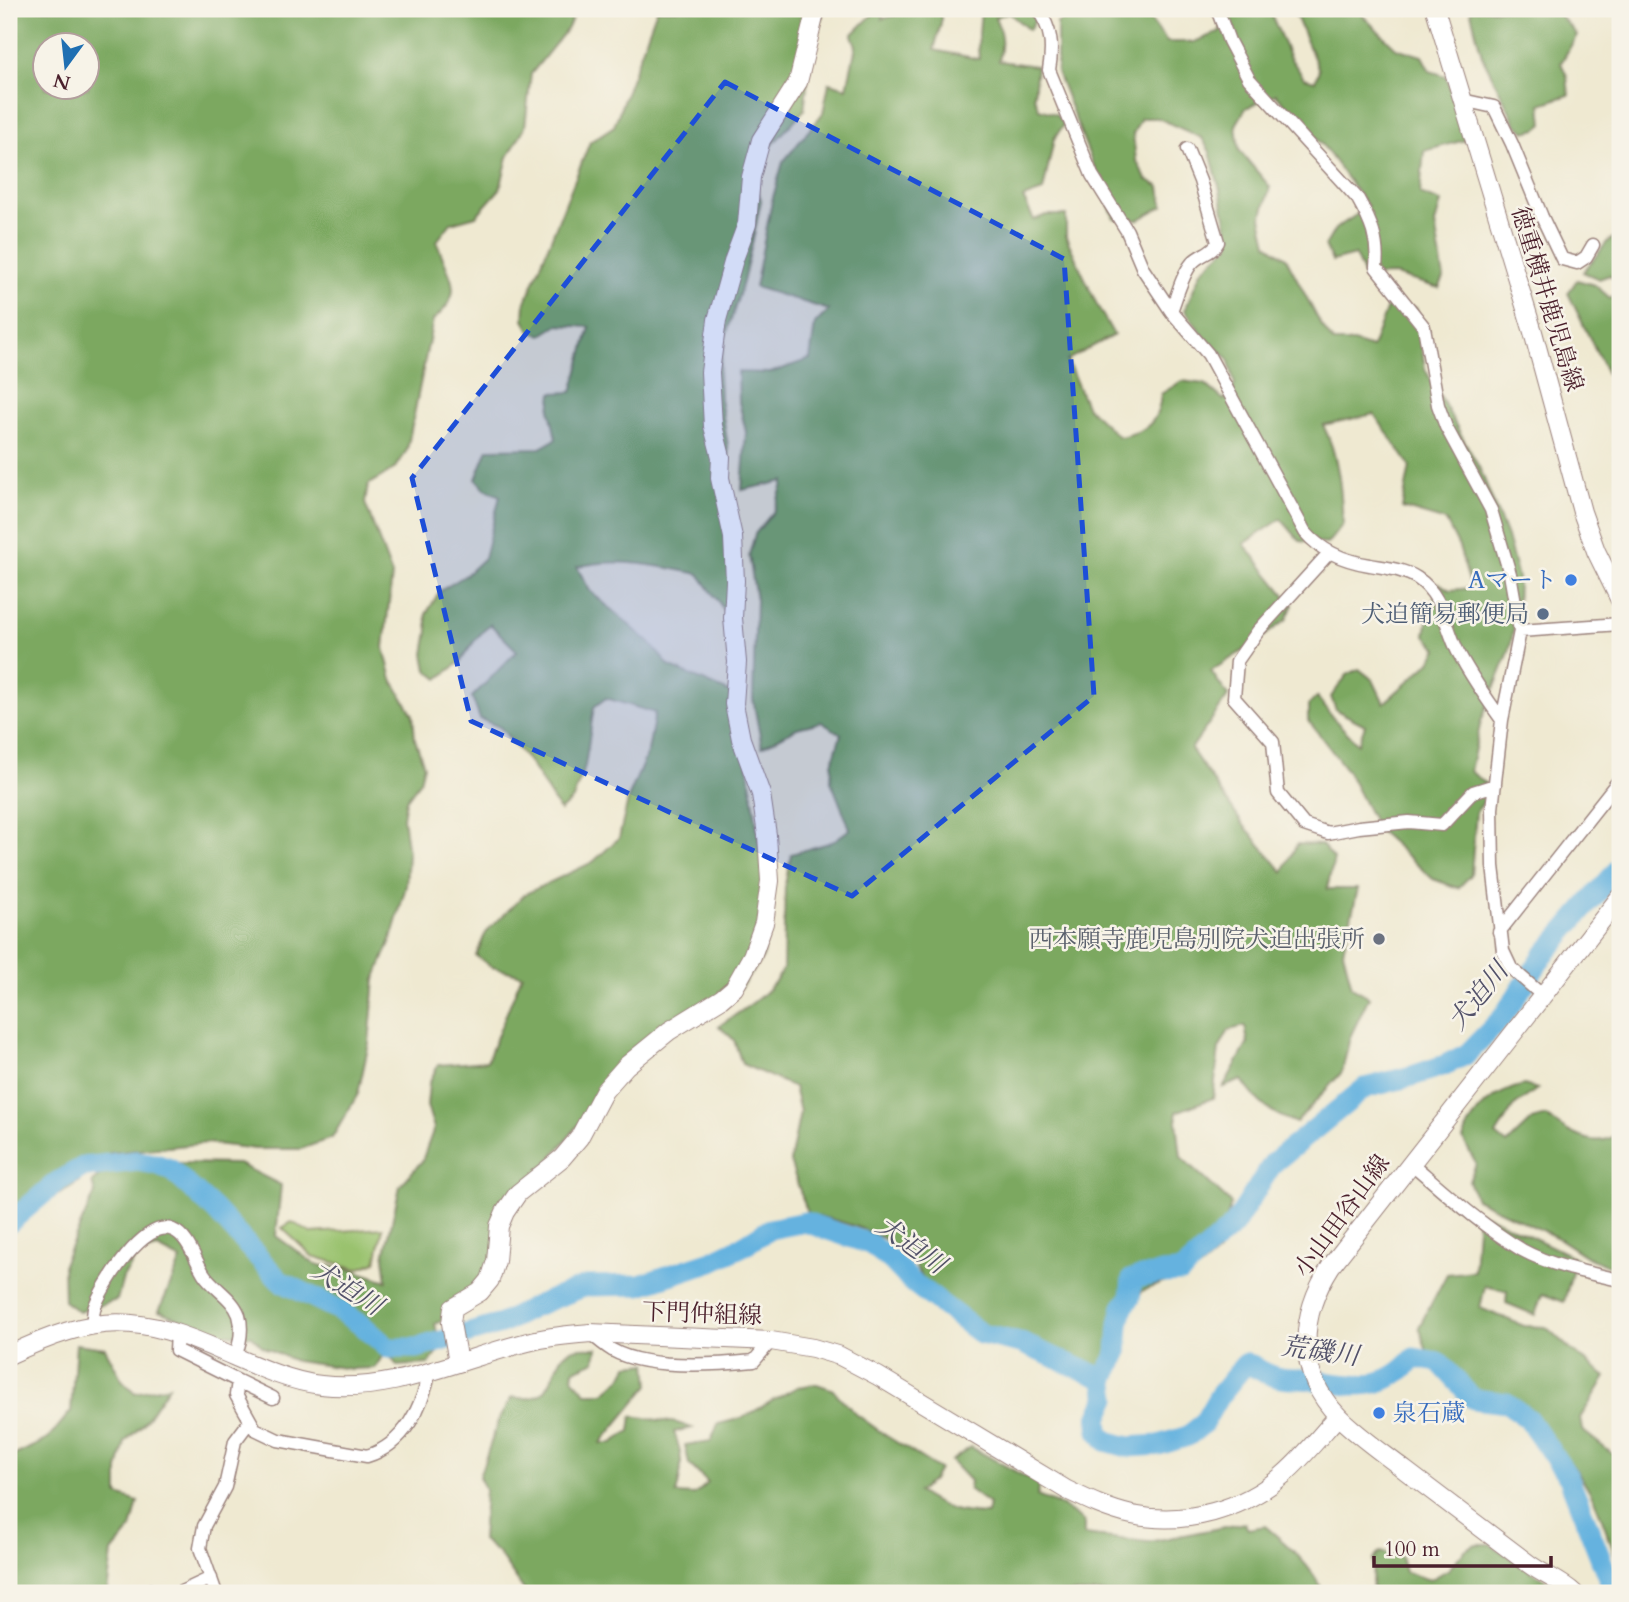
<svg xmlns="http://www.w3.org/2000/svg" width="1629" height="1602" font-family="Cardo,'Noto Serif JP',serif">
	<style>
		.green { fill: #9ac26e; stroke: #72704c; stroke-width: 2 }
		.forest { fill: #7ba861; stroke: #626446; stroke-width: 2; fill-rule: evenodd }
		.lines { fill: none; stroke-linecap: round; stroke-linejoin: round }
		.river { stroke: #65b2df; stroke-width: 21 }
		.street-casing { stroke: #9c847e; stroke-width: 15 }
		.secondary-casing { stroke: #9c847e; stroke-width: 20 }
		.street { stroke: #fff; stroke-width: 12 }
		.secondary { stroke: #fff; stroke-width: 18 }
		.marked { fill: #1d4ed8; fill-opacity: 0.2; stroke: #1d4ed8; stroke-width: 5; stroke-dasharray: 14 9; stroke-linejoin: round }
		.shop-dot { fill: #3f7fe0; stroke: #f7f3e8; stroke-width: 2.5 }
		.service-dot { fill: #5c6f8a; stroke: #f7f3e8; stroke-width: 2.5 }
		.worship-dot { fill: #6b7280; stroke: #f7f3e8; stroke-width: 2.5 }
		.labels { text-anchor: middle; dominant-baseline: central; stroke-width: 5; stroke-linejoin: round; paint-order: stroke }
		.street-label { font-size: 24px; fill: #4a1f2b; stroke: #f7f3e8 }
		.shop-label { font-size: 24px; fill: #366cbe; stroke: #f7f3e8; text-anchor: end }
		.service-label { font-size: 24px; fill: #4e5e75; stroke: #f7f3e8; text-anchor: end }
		.worship-label { font-size: 24px; fill: #5b616d; stroke: #f7f3e8; text-anchor: end }
		.water-label { font-size: 26px; font-style: italic; fill: #53526a; stroke: #f7f3e8 }
	</style>
	<rect width="100%" height="100%" fill="#f7f3e8"/>
	<filter id="ink" filterUnits="userSpaceOnUse"><feTurbulence type="fractalNoise" baseFrequency=".0143" numOctaves="2"/><feDisplacementMap in="SourceGraphic" scale="14" xChannelSelector="R" yChannelSelector="G"/><feConvolveMatrix kernelMatrix="1 2 1 2 8 2 1 2 1" color-interpolation-filters="sRGB"/></filter>
	<filter id="wash" filterUnits="userSpaceOnUse"><feTurbulence type="fractalNoise" baseFrequency=".00686" numOctaves="4" result="noise"/><feDisplacementMap in="SourceGraphic" scale="28" xChannelSelector="R" yChannelSelector="G"/><feGaussianBlur stdDeviation="1.57" result="paint"/><feColorMatrix in="noise" values="0 0 0 0 0 0 0 0 0 0 0 0 0 0 0 0 0 1.4 0 .05"/><feComposite in="paint" operator="in"/></filter>
	<g filter="url(#wash)">
		<rect width="100%" height="100%" fill="#efe9d1"/>
		<path class="green" d="M292,1222L311,1233L383,1228L376,1262L358,1269L312,1256L282,1228Z"/>
		<path class="forest" d="M9,9H576L568,28L531,74L525,127L508,157L500,189L476,216L451,223L437,241C447,278 469,290 433,320L407,450L394,469L368,485L365,503L392,575L384,648L392,679L413,715L415,739L424,766L420,781L406,800L403,818L408,854L406,886L391,940L375,980L369,1043L358,1094L332,1138L301,1149H255L207,1143L110,1153L72,1187L9,1222ZM46,46H88V88H46Z
			M657,9H824L811,55L804,110L764,154L756,185L761,200L754,235L743,282L726,336L719,372L720,399L728,446L735,626L699,574C659,566 618,557 577,567L590,591L650,643L669,666L738,696L770,915L763,957L738,991L661,1040L597,1103L512,1205L500,1266L456,1313L435,1324L440,1348L429,1364L397,1366L386,1350L375,1368L351,1369L295,1361L263,1347L252,1336L216,1333L159,1311L181,1260L158,1248L139,1253L123,1278L117,1300L79,1312L64,1301L63,1264L95,1193L92,1182L113,1165L177,1163L239,1164L281,1185L276,1236L316,1265L347,1268L387,1281L384,1257L400,1186L422,1161L434,1128L427,1106L429,1083L438,1065L487,1061L522,975L492,967L476,956L486,932L525,894L593,862L619,838L629,796L648,751L655,713L606,698L594,707L585,766L573,799L560,811L530,763L500,727L480,719L472,697L517,651L490,624L476,639L460,662L438,679L427,670L424,654L428,631L426,614L440,591L466,575L484,558L500,496L485,489L476,479L488,449L540,448L556,439L550,411L552,393L572,392L590,327L558,325L542,335L531,332L524,320L525,304L590,142L614,126Z
			M878,9H885L882,19L896,15L904,9H941V23L934,50L979,59L978,46L981,9H1029L1036,19L1029,30L1009,13L995,17C1002,33 1003,44 999,61L1037,66L1034,96L1039,109L1056,114L1064,124L1054,139L1043,191L1023,198L1034,220L1046,215H1066V237L1097,305L1114,335L1067,360L1086,406L1119,437C1146,432 1159,423 1161,394L1182,381L1205,384L1224,400L1235,385L1228,358L1206,339L1185,310L1201,271L1230,244L1220,190L1210,152L1202,138L1158,118H1141L1133,134L1136,160L1146,179L1160,187L1163,206L1138,220L1114,218L1057,72V23L1075,13L1076,9H1146L1149,18L1167,42H1194L1219,32L1224,22L1220,9H1269L1289,56L1304,78L1315,81L1319,70L1293,9H1360L1364,17L1396,48L1422,56L1430,71L1446,76L1465,140L1424,151L1420,194L1441,202L1435,224L1444,278L1439,288L1395,275L1364,276L1355,255L1332,261L1325,246L1335,229L1368,207L1324,147L1276,94L1246,108L1236,125L1239,150L1270,187L1261,218L1267,244L1286,258L1320,323L1333,342H1353L1372,348L1387,307L1416,308L1425,369L1481,471L1507,537L1518,577L1517,613L1509,652L1481,721L1470,771L1486,784L1488,797L1476,812L1471,875L1458,888L1433,879L1378,830L1348,772L1308,720V705L1317,697L1333,718L1358,744L1365,725L1336,710L1331,697L1347,675L1359,669L1373,680L1384,703L1429,663L1438,649L1425,635L1429,613L1439,583L1450,590L1471,588L1459,547L1446,521L1402,508L1410,466L1374,414L1323,425C1339,456 1341,489 1343,524L1327,544L1300,541L1281,519L1244,544L1293,605L1286,620L1252,645L1211,671L1228,696L1191,749L1242,823L1283,872L1297,844L1322,845L1334,859L1327,889H1358L1343,951L1352,987L1369,997L1350,1037L1342,1072L1296,1123C1270,1113 1258,1104 1242,1080L1223,1087L1248,1043L1245,1026L1229,1030L1219,1049L1213,1098L1176,1112L1181,1157L1231,1203L1218,1253L1200,1268L1142,1291L1123,1321V1359L1114,1372L1099,1375L1060,1352L1015,1339L980,1338L964,1310L941,1313C931,1293 922,1273 907,1256C887,1233 838,1220 808,1214L790,1162L800,1112L794,1087L742,1064L734,1040L719,1026C742,1010 770,995 783,969L785,884L791,854L832,842L850,829L831,781L832,764L841,734L821,722L797,728L762,747L753,699L756,600L749,555L755,534L774,511L784,481L742,490L746,432L739,402L738,372L770,373L810,359L815,324L829,310L755,287L772,201L783,162L823,113L829,83L847,88L856,46L852,35Z
			M1470,9H1554L1577,35L1561,63L1567,76L1569,95L1541,104L1543,124L1537,129L1525,132L1516,124L1482,56Z
			M1620,234V285L1610,275L1599,279L1583,272L1608,241Z
			M1577,280L1595,285L1610,298L1620,292V416L1614,388L1568,293Z
			M1524,1085L1537,1089L1513,1107L1496,1135L1507,1144L1532,1120L1546,1116C1565,1131 1599,1153 1620,1131V1271L1587,1257L1556,1237L1476,1199L1469,1181L1476,1164L1463,1139C1473,1110 1494,1092 1524,1085Z
			M1478,1211L1576,1258L1564,1302L1542,1294L1535,1315L1506,1303L1507,1291L1485,1286L1480,1308L1524,1326L1546,1327L1570,1349L1606,1377L1580,1418L1582,1430L1620,1460V1569C1606,1533 1597,1492 1570,1463C1550,1442 1525,1419 1500,1404C1479,1392 1440,1380 1429,1357C1425,1348 1423,1336 1419,1327L1447,1274L1474,1271Z
			M76,1344L105,1348L122,1380L135,1393L169,1386L144,1423L125,1442L118,1470V1495L138,1502L131,1529L112,1552L107,1593H9V1452L13,1456L48,1439L71,1411Z
			M597,1348L595,1361L574,1370L573,1379L586,1393H604L623,1376L628,1365L647,1363L649,1385L601,1443H612L630,1431L632,1416L677,1423L692,1428L674,1432C683,1456 683,1470 676,1494L694,1495L708,1483L689,1464L685,1445L711,1441L718,1424L742,1418L797,1387L817,1384L832,1389L856,1414L885,1435L939,1469L933,1480L918,1492C944,1509 956,1513 987,1514L989,1504L969,1489L970,1481L951,1461L971,1447L1040,1485L1037,1496L1062,1506L1084,1522V1535L1148,1542L1245,1523L1248,1529L1265,1526C1288,1545 1311,1565 1324,1593H526L498,1553L482,1540L485,1489L479,1477L499,1419L512,1397C563,1407 545,1358 574,1349C581,1347 590,1348 597,1348Z
			M1476,1544H1490L1565,1593H1378L1372,1587L1373,1560L1380,1552L1401,1557L1405,1572L1430,1580L1449,1569L1465,1550Z"/>
		<g class="lines">
			<path class="river" d="M9,1223L57,1182L83,1167L137,1161L155,1164L170,1169L214,1209L280,1281L337,1309L363,1326L388,1348H417L501,1324L540,1304L586,1286L640,1285L712,1261L745,1245L770,1229L805,1222L870,1244L892,1261L912,1282L981,1334L1021,1343L1104,1379
				M1104,1379L1117,1353L1119,1324L1123,1307L1130,1298L1132,1279L1161,1273L1181,1272L1234,1225L1273,1163L1365,1088L1412,1076L1445,1065L1467,1054L1502,1018L1543,956L1620,867
				M1104,1379L1107,1398L1098,1418L1099,1431L1106,1441L1128,1447L1159,1445L1188,1436L1203,1424L1219,1396L1246,1363C1257,1368 1270,1377 1281,1378C1292,1380 1303,1378 1314,1380C1353,1387 1385,1392 1414,1358L1439,1362L1473,1399L1507,1403L1528,1419L1569,1478L1613,1590L1620,1592"/>
		</g>
	</g>
	<g filter="url(#ink)">
		<g class="lines">
			<g class="street-casing">
				<path id="street" d="M1037,9C1052,28 1053,47 1049,70L1092,175L1127,231L1143,269L1171,311L1208,354L1305,532C1322,552 1344,561 1370,565C1386,568 1403,569 1417,578C1443,595 1445,626 1458,652C1471,676 1486,698 1502,720
					M1217,9L1229,41L1249,79L1358,199C1371,222 1379,241 1376,267L1424,327L1438,405L1446,427L1491,510L1510,574L1520,631L1502,720L1492,809L1493,866L1503,951L1511,968L1543,996
					M1462,100L1494,107L1512,144L1542,217L1562,259L1577,263L1586,257L1593,245
					M1171,311C1177,296 1182,275 1192,263C1201,253 1212,254 1218,242L1200,181L1187,149
					M1329,553L1258,631L1237,661L1234,698L1273,742L1278,793L1304,825L1328,833L1359,827L1409,822L1442,825L1473,792L1495,785
					M1520,631L1620,624
					M1499,932L1620,779
					M1411,1163C1446,1193 1482,1226 1522,1250C1551,1266 1588,1273 1620,1280
					M92,1325C93,1320 93,1314 94,1309C101,1286 146,1217 173,1230C188,1236 195,1260 204,1274C213,1288 233,1298 239,1315C243,1329 240,1344 235,1357
					M177,1333L176,1350L238,1381L236,1395L255,1429L278,1440L367,1456C404,1445 423,1406 430,1370
					M590,1333C597,1339 604,1345 612,1350C647,1370 715,1365 754,1361L771,1341
					M238,1381L273,1398
					M150,1590L156,1593
					M179,1593L211,1578
					M216,1593L200,1548L204,1526L225,1487L235,1441L250,1421"/>
			</g>
			<g class="secondary-casing">
				<path id="secondary" d="M1435,9L1533,332L1582,512L1596,551L1620,600
					M9,1355C97,1313 137,1313 226,1353C256,1366 288,1381 321,1385C394,1394 463,1357 532,1341C551,1336 570,1335 590,1333L771,1341L813,1348L840,1356L878,1376L1067,1490C1088,1500 1109,1510 1132,1515C1185,1526 1243,1510 1283,1475C1303,1458 1320,1436 1338,1416
					M458,1362L451,1323L453,1308L480,1292L490,1280L496,1261L499,1226L505,1212L518,1193L562,1158L579,1138L604,1091L626,1066L669,1031L721,999L734,988L752,956L764,923L770,881L767,835L761,794L741,739L734,704L737,662L733,618L735,581L733,537L720,478L721,457L713,426L710,372L717,320L734,259L747,224L751,177L761,140L798,82L816,9
					M1574,1593C1561,1581 1544,1575 1529,1564C1488,1533 1447,1502 1406,1471C1383,1453 1359,1437 1339,1417C1295,1372 1299,1316 1331,1266L1620,897"/>
			</g>
			<use href="#street" class="street"/>
			<use href="#secondary" class="secondary"/>
		</g>
	</g>
	<path class="marked" d="M725,82L1064,259L1094,696L852,896L471,721L412,478Z"/>
	<g class="shop-dot">
		<circle cx="1571" cy="580" r="7"/>
		<circle cx="1379" cy="1413" r="7"/>
	</g>
	<circle class="service-dot" cx="1543" cy="614" r="7"/>
	<circle class="worship-dot" cx="1379" cy="939" r="7"/>
	<g class="labels">
		<g class="street-label">
			<text transform="translate(1547 299) rotate(73)">徳重横井鹿児島線</text>
			<text transform="translate(1342 1216) rotate(-54)">小山田谷山線</text>
			<text transform="translate(702 1314) rotate(2)">下門仲組線</text>
		</g>
		<g class="shop-label">
			<text x="1557" y="580">Aマート</text>
			<text x="1393" y="1413" text-anchor="start">泉石蔵</text>
		</g>
		<g class="service-label">
			<text x="1529" y="614">犬迫簡易郵便局</text>
		</g>
		<g class="worship-label">
			<text x="1365" y="939">西本願寺鹿児島別院犬迫出張所</text>
		</g>
		<g class="water-label">
			<text transform="translate(1478 996) rotate(-51)">犬迫川</text>
			<text transform="translate(911 1245) rotate(35)">犬迫川</text>
			<text transform="translate(347 1288) rotate(32)">犬迫川</text>
			<text transform="translate(1320 1351) rotate(8)">荒磯川</text>
		</g>
	</g>
	<rect width="1629" height="1602" fill="none" stroke="#f7f3e8" stroke-width="35"/>
	<g transform="translate(66 66) rotate(195)"><circle r="33" fill="#f7f3e8" stroke="#b29e9c" stroke-width="2"/>
	<path d="M0-5L12 26L0 18L-12 26Z" fill="#1f6fb2"/>
	<text y="-10" font-size="19" font-weight="bold" text-anchor="middle" fill="#4a1f2b">N</text>
	</g>
	<path d="M1374 1556v10h177v-10" fill="none" stroke="#4a1f2b" stroke-width="3.5"/>
	<text x="1384" y="1556" font-size="21" fill="#4a1f2b" stroke="#f7f3e8" stroke-width="5" paint-order="stroke">100 m</text>
</svg>
